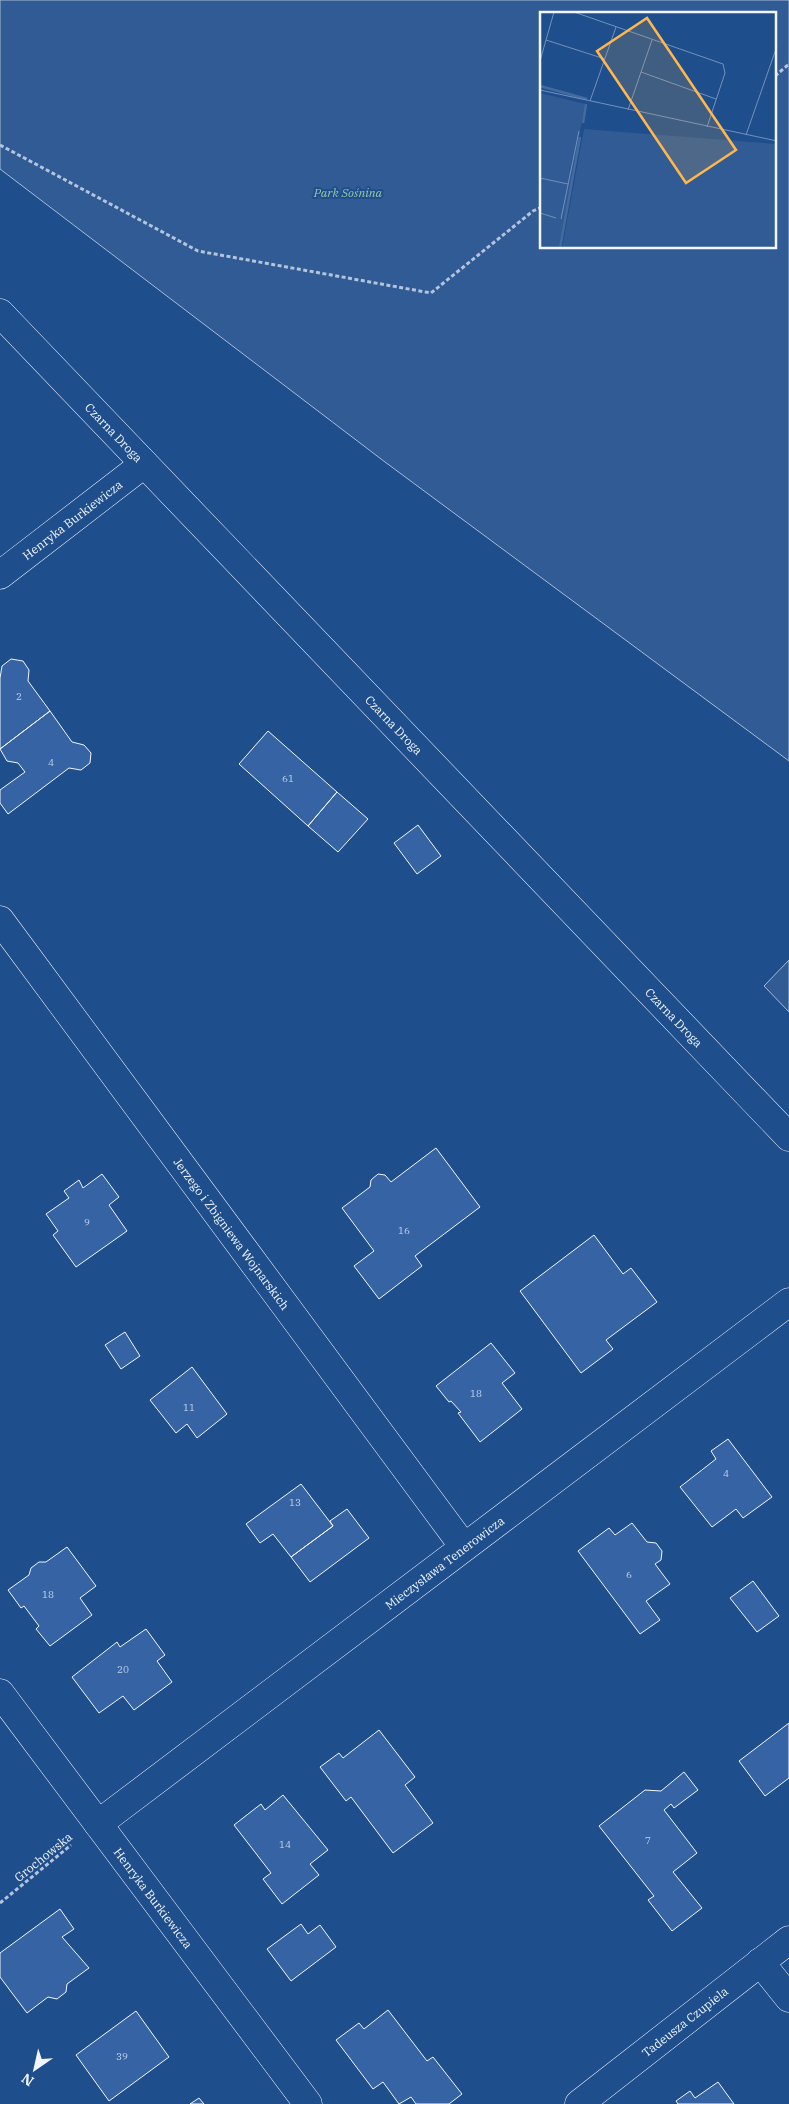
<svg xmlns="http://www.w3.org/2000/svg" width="789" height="2104" font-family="'IBM Plex Serif',serif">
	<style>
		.built { fill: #305b95; stroke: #a8bbd7; fill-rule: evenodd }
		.building { fill: #3563a3; stroke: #f2f6ff }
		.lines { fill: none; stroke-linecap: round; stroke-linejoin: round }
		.minor-casing { stroke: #f2f6ff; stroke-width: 29 }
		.path { stroke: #b3c4dc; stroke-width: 3; stroke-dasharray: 4 2.5; stroke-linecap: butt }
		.minor { stroke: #1f4e8c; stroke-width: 28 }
		.labels { text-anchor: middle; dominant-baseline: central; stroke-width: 4; stroke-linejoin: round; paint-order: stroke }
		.number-label { font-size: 10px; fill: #c3d1e8 }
		.park-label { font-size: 12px; font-style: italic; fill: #97c8a6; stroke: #1f4e8c }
		.street-label { font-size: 12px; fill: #f2f6ff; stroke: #1f4e8c }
		.inset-river { fill: none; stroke: #446ba0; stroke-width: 2.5 }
		.inset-road { fill: none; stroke: #7391ba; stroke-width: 1 }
		.view { fill: #ffb74d; fill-opacity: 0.15; stroke: #ffb74d; stroke-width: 2.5 }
		.inset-edge { fill: none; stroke: #f2f6ff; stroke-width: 2.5 }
	</style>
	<rect width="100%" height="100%" fill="#1f4e8c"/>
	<path class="built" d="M0,0H789V761L385,462L0,169ZM542,14H775V248H542Z
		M789,960V1012L764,986Z"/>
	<path class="building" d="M11,659L23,661L29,670L28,681L50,711L0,749V678L2,666Z
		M50,711L72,742L84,745L91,753L90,763L81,770L69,768L8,814L0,803V790L25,772L18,763L7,761L0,749Z
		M268,731L337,792L308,826L239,764Z
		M337,792L368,819L338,852L308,826Z
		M418,825L441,856L417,874L394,843Z
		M436,1148L480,1207L415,1256L422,1266L379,1299L354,1266L374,1251L342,1208L370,1187L371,1180L378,1174L385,1175L391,1182Z
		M102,1174L119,1197L109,1205L127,1231L76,1267L53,1235L58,1231L46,1214L69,1198L64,1191L79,1180L83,1188Z
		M594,1235L623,1274L631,1268L657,1302L606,1340L613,1349L581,1373L520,1291Z
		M125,1332L140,1356L121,1369L105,1345Z
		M491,1343L515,1373L502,1383L522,1409L480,1442L458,1413L461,1412L451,1401L449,1402L436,1386Z
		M192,1367L227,1414L197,1438L187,1424L176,1433L150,1400Z
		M728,1439L772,1497L743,1518L736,1509L712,1527L680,1487L716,1459L711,1451Z
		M301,1484L333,1526L291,1557L273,1534L260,1543L246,1524Z
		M347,1509L369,1538L310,1582L291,1557L333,1526L330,1521Z
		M632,1523L647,1542L656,1543L662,1551L661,1560L655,1564L670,1584L646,1601L660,1620L640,1634L578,1551L609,1528L615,1535Z
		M67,1547L96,1586L80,1598L92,1615L50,1646L36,1629L39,1626L24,1606L21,1608L8,1590L29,1575L31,1568L39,1562H46Z
		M753,1581L779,1616L757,1632L730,1598Z
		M146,1629L165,1655L157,1661L172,1682L134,1710L123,1696L99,1713L72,1677L117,1642L120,1647Z
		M789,1723V1778L765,1796L739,1761Z
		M379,1730L415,1777L405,1785L433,1823L393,1853L351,1797L346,1801L320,1767L339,1753L343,1758Z
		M684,1772L698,1790L674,1808L671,1804L664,1810L697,1853L673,1872L702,1908L672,1931L648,1900L654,1896L599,1826L645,1790L661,1791Z
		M283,1795L328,1850L310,1864L319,1875L282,1904L263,1879L271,1873L234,1825L261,1804L265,1810Z
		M60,1909L74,1929L62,1937L89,1968L67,1984L66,1992L57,1999L48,1997L27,2013L0,1977V1953Z
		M301,1924L308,1934L320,1925L336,1947L291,1981L267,1949Z
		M388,2010L427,2061L433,2057L462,2094L449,2104H416L411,2097L399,2104L383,2082L373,2089L336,2040L359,2023L364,2029Z
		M136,2011L169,2057L109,2101L76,2055Z
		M718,2082L734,2104H678L676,2101L690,2091L695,2098Z
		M199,2098L204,2104H190Z"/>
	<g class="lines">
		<g class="minor-casing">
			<g id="minor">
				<path id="s1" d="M0,313L789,1137"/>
				<path id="s2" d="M0,575L144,464"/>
				<path id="s3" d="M0,920L464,1547"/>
				<path id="s4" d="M0,1693L308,2104"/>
				<path id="s5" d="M98,1824L789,1302"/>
				<path d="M760,1962L789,1998"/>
				<path id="s6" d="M579,2104L789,1940"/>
			</g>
		</g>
		<path class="path" d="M775,76L789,64
			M0,145L198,251L431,293L533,211L542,207
			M0,1903L71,1845"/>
		<use href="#minor" class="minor"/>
	</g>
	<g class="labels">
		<g class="number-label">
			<text x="19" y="696">2</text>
			<text x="51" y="762">4</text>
			<text x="288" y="778">61</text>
			<text x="87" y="1222">9</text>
			<text x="404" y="1230">16</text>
			<text x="476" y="1393">18</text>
			<text x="189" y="1407">11</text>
			<text x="726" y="1473">4</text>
			<text x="295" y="1502">13</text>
			<text x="629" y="1574">6</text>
			<text x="48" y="1594">18</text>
			<text x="123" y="1669">20</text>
			<text x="648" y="1840">7</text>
			<text x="285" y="1844">14</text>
			<text x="122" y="2056">39</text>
		</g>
		<g class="park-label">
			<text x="348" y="192">Park Sośnina</text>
		</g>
		<g class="street-label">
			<text stroke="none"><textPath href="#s1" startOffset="165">Czarna Droga</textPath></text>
			<text stroke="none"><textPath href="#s2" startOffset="91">Henryka Burkiewicza</textPath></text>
			<text stroke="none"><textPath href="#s1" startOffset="570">Czarna Droga</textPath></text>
			<text stroke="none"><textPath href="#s1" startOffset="975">Czarna Droga</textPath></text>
			<text stroke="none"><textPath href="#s3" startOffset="390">Jerzego i Zbigniewa Wojnarskich</textPath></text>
			<text stroke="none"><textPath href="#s5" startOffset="434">Mieczysława Tenerowicza</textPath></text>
			<text transform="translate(43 1857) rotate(-39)">Grochowska</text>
			<text stroke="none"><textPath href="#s4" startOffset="256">Henryka Burkiewicza</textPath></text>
			<text stroke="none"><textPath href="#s6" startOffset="134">Tadeusza Czupiela</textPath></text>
		</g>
	</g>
	<g transform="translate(540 12)">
		<rect width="236" height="236" fill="#1f4e8c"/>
		<path d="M0,81L45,92L19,236H0ZM44,117L236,132V236H22Z" fill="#305b95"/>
		<path class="inset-river" d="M0,74L47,87M43,111L46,92M20,236L40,125"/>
		<path class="inset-road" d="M34,0L183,52L185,61L167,115M6,28L65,47M0,49L14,0M101,60L176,87M0,78L237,129M50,89L76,15M88,98L112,28M206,123L237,34M0,166L28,172M0,201L16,206M21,207L39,119"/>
		<path class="view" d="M107,6L196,138L146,171L57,39Z"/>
		<rect width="236" height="236" class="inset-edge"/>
	</g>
	<g transform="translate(35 2069) rotate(214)" stroke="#1f4e8c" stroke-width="4" paint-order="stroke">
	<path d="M0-4L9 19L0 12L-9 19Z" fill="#f2f6ff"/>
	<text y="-8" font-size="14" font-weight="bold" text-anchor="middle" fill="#f2f6ff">N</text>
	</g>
</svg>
